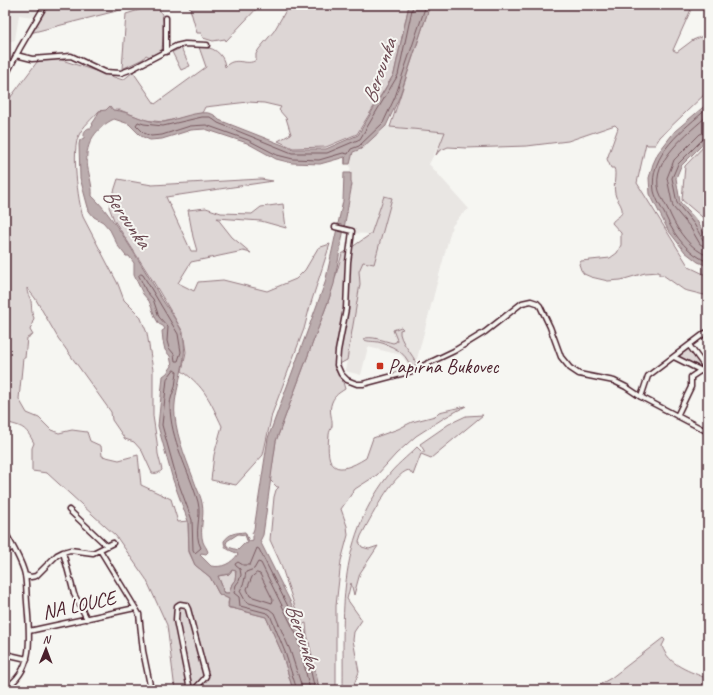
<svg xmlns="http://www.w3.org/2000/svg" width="713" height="695" font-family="Caveat,sans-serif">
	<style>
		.built { fill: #e9e6e3 }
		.green { fill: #ddd6d5; stroke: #947a80 }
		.water { fill: #bbadae; stroke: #8e747a; fill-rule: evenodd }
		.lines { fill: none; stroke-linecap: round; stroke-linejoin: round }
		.shore { stroke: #77585f; stroke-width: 1 }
		.stream { stroke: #8e747a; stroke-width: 1 }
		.minor-casing { stroke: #4a1f2b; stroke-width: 7 }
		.minor { stroke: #f6f6f2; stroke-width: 4 }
		.poi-dot { fill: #c8321e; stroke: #f6f6f2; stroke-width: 1.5 }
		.labels { text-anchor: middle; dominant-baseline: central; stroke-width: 4; stroke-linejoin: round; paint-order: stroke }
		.poi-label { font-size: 20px; fill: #4a1f2b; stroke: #f6f6f2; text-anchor: start }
		.street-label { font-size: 20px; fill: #4a1f2b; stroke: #f6f6f2 }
		.water-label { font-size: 21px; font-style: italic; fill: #6c4a52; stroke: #f6f6f2 }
	</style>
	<rect width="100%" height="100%" fill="#f6f6f2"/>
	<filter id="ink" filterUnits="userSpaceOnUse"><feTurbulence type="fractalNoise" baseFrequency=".025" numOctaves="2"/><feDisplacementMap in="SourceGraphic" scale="8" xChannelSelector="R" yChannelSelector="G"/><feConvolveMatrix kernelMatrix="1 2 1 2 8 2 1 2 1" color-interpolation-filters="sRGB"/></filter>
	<g filter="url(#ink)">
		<path class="built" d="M5,5H41L33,17L19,15L15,40L5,43Z
			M386,126L446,132L429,164L469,209L461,215L452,226L417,359L409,365L401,355L368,347L361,375L345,371L360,284L359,271L363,261L374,264L384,196L371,234L344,233L352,185L351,181L350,163L353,152L361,149Z"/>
		<path class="green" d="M47,5H140L30,33Z
			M155,5C168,15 163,36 162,50L150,57L146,55L143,59L122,69L126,14Z
			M189,5H260L226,41L225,39L213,41L203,38L201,33H197Z
			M289,5H409L394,74L357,134L326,147L293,148L278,141L291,134L286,118L279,110L281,107L264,103L248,102L205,107L202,113L163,122L145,120L120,110L99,111C93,118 83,126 79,135C71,149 78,201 83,217L118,284L124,300L140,316L147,333L153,370V416L157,442L158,454L162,470C159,473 156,474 152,473L142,451L134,442L125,439L112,420L111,412L58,338L35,298L27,288C27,296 30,296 31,301C32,308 31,312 34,318L30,330L33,335L27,338L25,358H23L19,399L27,413L39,418L51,430L59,433L72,430L87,432L90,441L101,446L102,456L119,460L138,455L141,485L171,499L178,522L188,521L189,552L195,565L210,577L219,594L229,599L228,603L229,608L236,609L266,617L282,653L293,690H175L167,625L146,579L116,536L47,473L32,471V448L34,443C25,426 23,427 5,422V103L10,98L37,62L56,58L123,80L133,72L155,104L206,67L199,47C212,46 224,53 225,67C235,55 247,67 256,60V54L259,49L274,31Z
			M430,5H693L673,50L677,52L693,40L708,34V91L660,137L655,145H647L646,143L637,183L689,267L708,276V296L684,290L663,275H659V272L645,273L621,280L608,281L591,277L584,274L581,270L579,264L581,261L610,258L617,253L621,245V233L612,223C614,218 621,217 622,212C623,207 618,201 616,197C612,187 617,174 614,168H611L607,159L618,128L615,125L568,141L527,146L466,148L448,147L439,151L436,155L445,132L390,127Z
			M181,48L190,66L181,70L172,52Z
			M708,142V222L682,200L685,166Z
			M118,179L152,185L261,179L273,181L166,197L191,251H197L193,237L188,210L206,208L221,213L252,214L261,207L283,204L286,228L261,221L217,218L232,237L251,253L243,251L191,262L178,283L194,291L198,282L223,280L267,291L296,279L305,270L318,248L330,244L310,306L304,329L272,414L263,455L236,485L211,480L214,455L222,426C210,401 205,387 182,371L186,352L183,332L153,281L114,220L109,207Z
			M384,196L392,198L374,264L363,262L359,271L360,284L347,360L334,367L343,382L345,389C339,393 335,395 332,402C328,412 333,418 332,426C331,429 329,432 329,435C325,469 336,477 366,458L373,438L398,429L412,422L435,416L439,412L466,406L444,418L416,436L396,454L377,475L355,489L341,509L347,526L348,535L341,561L336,606V690H319L307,635L306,623L301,625L280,562L270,540L274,497L276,490L279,487H277L270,480L276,441L329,299L342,254L371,234Z
			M401,327L403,329L400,330C398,340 414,355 417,365L415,367L410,366C406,352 391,345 378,342C372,341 367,342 363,339C371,335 384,341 393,343L396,342L397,340L393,330Z
			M688,348L691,349L708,372L679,358L680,354Z
			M483,415L431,458L421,454L413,475L409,470C393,473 369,521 361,536L359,542L362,547L369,549L378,546L360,573L354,595L351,583L347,599L362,620L354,632L353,640L359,672L353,687L343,690C344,611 336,545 387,477C395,466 407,457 417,447L422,452H425L420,444L449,424L466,416Z
			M232,570L236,571L235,580L232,584L229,593H226L223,592L222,586L218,576L229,574Z
			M663,638L665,640L662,646C669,666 690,671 708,679V690H590L611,678Z"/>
		<path class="water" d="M409,5H430L399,98L386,126L361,149L353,152L350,164H345V157L320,164L292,163L276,159L247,143L205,129L191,130L162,139L150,140L141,136L129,124L114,119C97,127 85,143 87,162C88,174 93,184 92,196C104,207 113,221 122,234C135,254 148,275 160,296C166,306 178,322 182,332C191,359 172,390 175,416C177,440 188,463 196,486C198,491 201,497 202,503C205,516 199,529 203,542C204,545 207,548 208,552L206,554L201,553L200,555L211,566C222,568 231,564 238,554C232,550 224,551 224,541C230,533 235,533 245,532L249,541L253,540V535L252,534L254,529L268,438L325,283L343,201L344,173H351V181L352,184L334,284L329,299L276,441L263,535L260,541L307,635L319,687V690H293L282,653L266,617L228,607L229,599L219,594L210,577L195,565L189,551L188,521L173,480L158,426L163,376L167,373L172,366L170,356L165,350L163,341L162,331L165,329L163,326L159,324L156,319L149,301L143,294L134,275V263L129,256H126L118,246L110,230L103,222L94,217L89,211L80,178L79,144L80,140L84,138C84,133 84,130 89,128H91L93,125L92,124L96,118L99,111L106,110L110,106L113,110C131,111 145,124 164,122C176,120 201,109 212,114C215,115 217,118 219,120L293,149H326L358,135L394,74ZM238,534L245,535L248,543L244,544L238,550L228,547L226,544L227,541ZM232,570L236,571L235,580L232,584L229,593H226L223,592L222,586L218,576L229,574Z
			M708,103V139L681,166L676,178L680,202L697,221L708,240V266L698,262L685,252L668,230L650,194L649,178L653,164L658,153L675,131Z"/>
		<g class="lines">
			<path class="shore" d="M413,5L398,75L360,139L327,153H292L218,123L210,117H202L163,126L144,124L138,122L136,125L144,133L151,136L162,135L190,126L206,125L248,140L277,155L293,159L319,160L343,153L348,154L351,149L359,146L383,123L395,97L426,5
				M708,108C684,129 648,154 654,191C656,200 663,210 667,219C675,237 689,254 708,262
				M708,115C689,133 650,160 659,191C662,200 668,208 671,216C679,233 691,249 708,256
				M708,132L700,134L674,160L667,178L673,207L690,227L700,244L704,246L708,247
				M708,137L703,139L678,164L672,178L677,203L694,224L703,240L708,242
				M141,274L143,275L178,334L181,352L178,361H175L174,354L169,348L167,341L168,327L159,317L153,299L146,291L139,276Z
				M174,370L177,372C176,377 176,382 175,387C173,393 170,399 170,405C170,440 189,470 198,502C202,517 193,533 201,548L195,553L193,550L192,520L177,479L162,425L167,379Z
				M257,573L260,574L273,600L272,603L250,596L247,589L252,577Z
				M297,690L285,652L270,615L267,613L240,606L239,597L234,593L236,585L239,581L241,575L240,569L236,566L235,564L238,562L243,565H250L257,548L259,549L303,636L315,690
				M302,690L301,684L290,650L274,613L269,609L246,602L240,591L244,582L246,572L254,569L258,562L261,563L298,638L310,690"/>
			<path class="stream" d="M345,164V158L346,157"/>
			<g class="minor-casing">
				<path id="minor" d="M166,18V52
					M16,55L32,59L71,56L105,72L121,73L132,69L176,46L185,44L207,45
					M5,77L20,48L44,7
					M335,227L352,231L348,262L346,309L338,351L337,365L341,374L347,380L357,384H363L412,371L454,351L485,332L522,303L531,301L537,303L540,306L550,327L561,357L570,368L579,374L614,381L626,387L641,397L708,432
					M689,345L708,371
					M674,357L708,374
					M641,397L648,376L705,333
					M677,416L691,387V377L700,371
					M69,510L107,546
					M5,532C12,545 20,558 24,571C27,581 26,592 27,602C29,632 36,670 5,688
					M100,550L139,614L143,651L151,690
					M5,552L13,547
					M63,552L74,594L87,619
					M25,575L31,577L36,576L57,555L63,552L70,550L93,553L113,543
					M29,631L135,608
					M5,654L27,659
					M190,690L176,620L177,606L180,604L186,605L188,609L206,676L204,679L194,690"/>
			</g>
			<use href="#minor" class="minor"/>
		</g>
	</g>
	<rect class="poi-dot" x="376" y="362" width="8" height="8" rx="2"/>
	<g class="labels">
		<g class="poi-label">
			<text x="388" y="366">Papírna Bukovec</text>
		</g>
		<g class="street-label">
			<text transform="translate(79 605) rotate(-12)">NA LOUCE</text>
		</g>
		<g class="water-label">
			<text transform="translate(379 71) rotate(-71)">Berounka</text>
			<text transform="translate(127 218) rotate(55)">Berounka</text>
			<text transform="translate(303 636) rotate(71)">Berounka</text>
		</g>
	</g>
	<rect width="713" height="695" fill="none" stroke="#f6f6f2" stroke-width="20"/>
	<rect x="10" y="10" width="693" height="675" fill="none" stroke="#4a1f2b" stroke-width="1.5" filter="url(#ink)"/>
	<g transform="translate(46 649) rotate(1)" stroke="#f6f6f2" stroke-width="3" paint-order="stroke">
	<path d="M0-3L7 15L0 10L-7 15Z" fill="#4a1f2b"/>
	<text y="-6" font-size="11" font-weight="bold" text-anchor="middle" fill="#4a1f2b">N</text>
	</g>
</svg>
